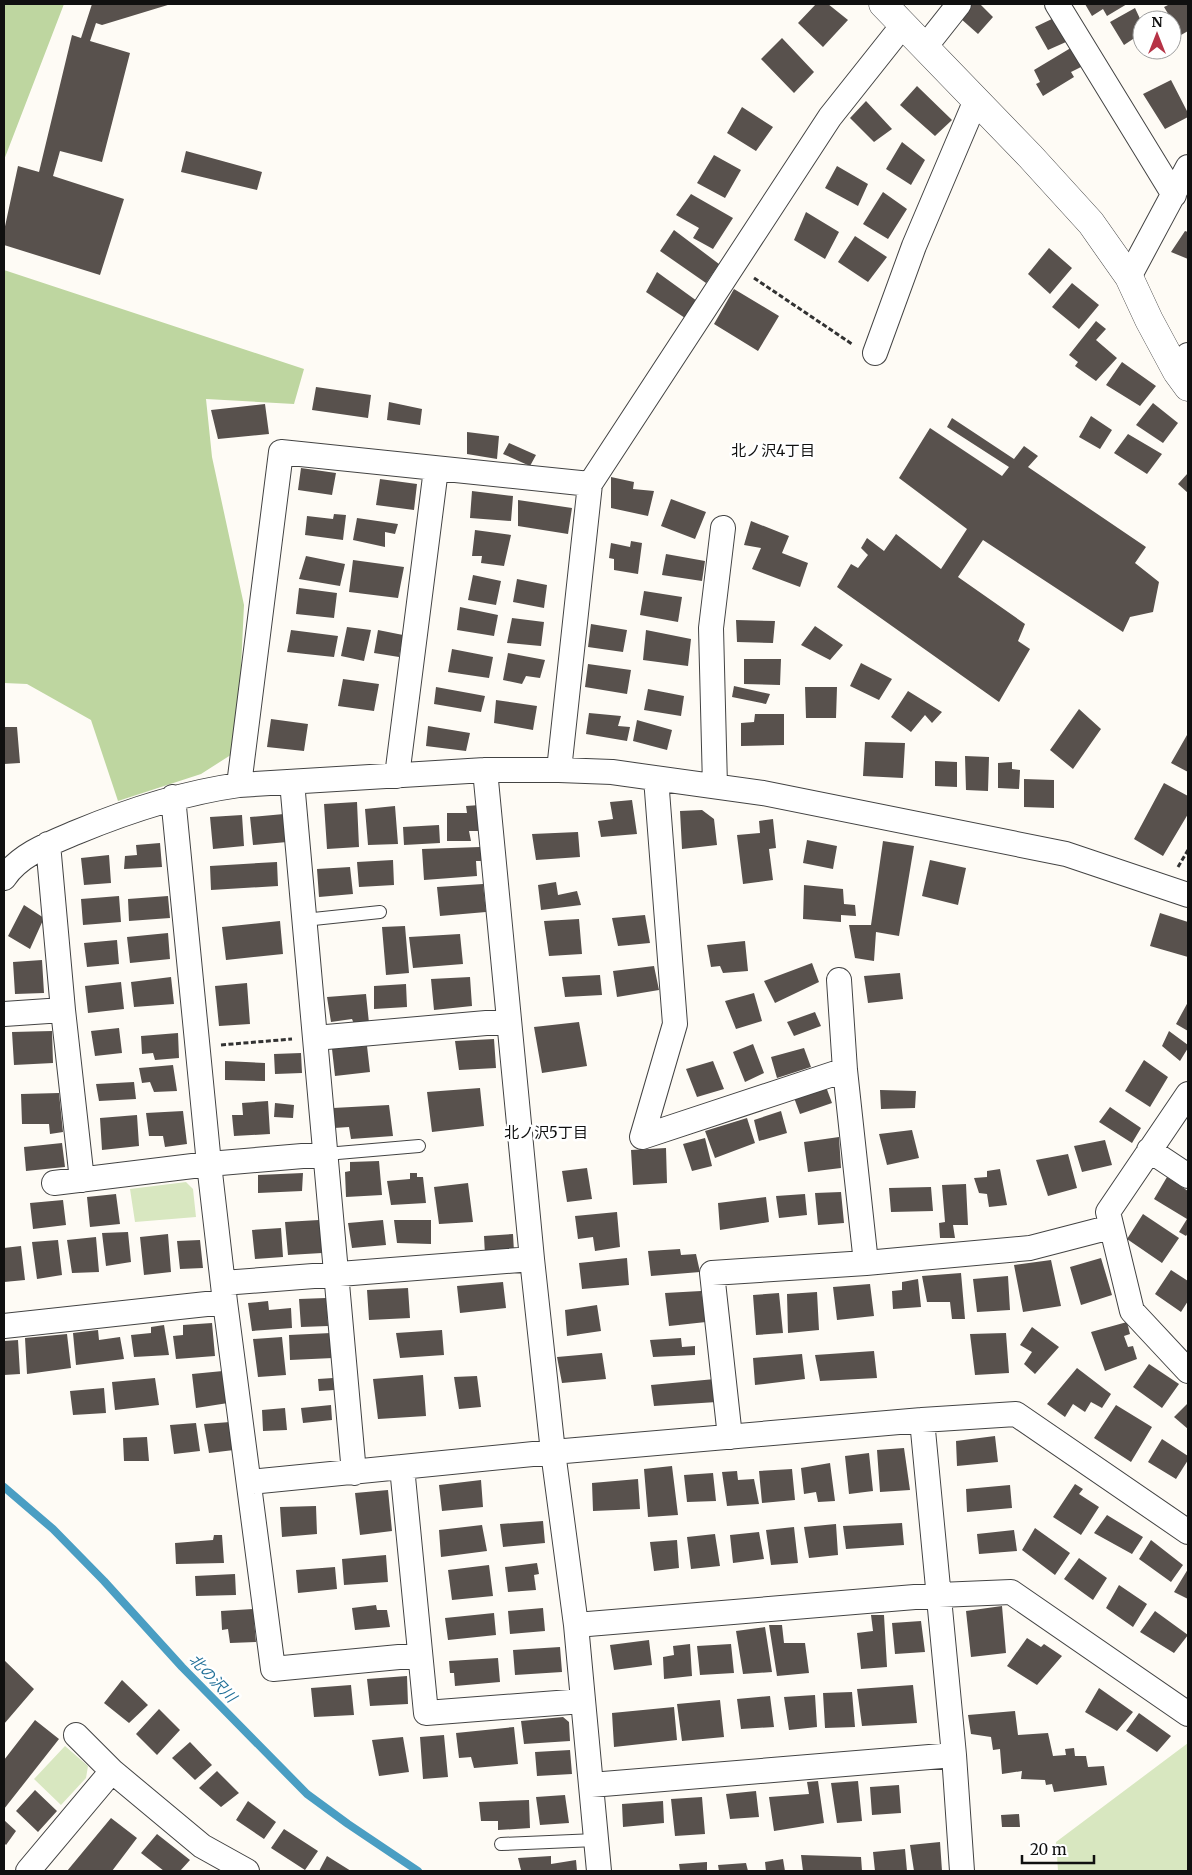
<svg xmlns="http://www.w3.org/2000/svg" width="1192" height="1875" font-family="Merriweather,'Noto Sans JP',serif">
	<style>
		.green { fill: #d8e7c0 }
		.forest { fill: #bed6a0 }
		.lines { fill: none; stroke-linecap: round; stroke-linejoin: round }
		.stream { stroke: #4a9ec3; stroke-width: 8 }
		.building { fill: #58514d }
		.service-casing { stroke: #434343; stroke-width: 14 }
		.minor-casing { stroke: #434343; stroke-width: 26 }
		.tertiary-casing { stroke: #434343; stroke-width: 29 }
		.path { stroke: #323232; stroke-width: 3; stroke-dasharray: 5 2.5; stroke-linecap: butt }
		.service { stroke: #fff; stroke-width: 12 }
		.minor { stroke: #fff; stroke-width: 24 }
		.tertiary { stroke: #fff; stroke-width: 28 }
		.labels { text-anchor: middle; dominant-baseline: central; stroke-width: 5; stroke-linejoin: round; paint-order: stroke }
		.neighbourhood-label { font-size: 15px; fill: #101010; stroke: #fff }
		.water-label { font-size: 15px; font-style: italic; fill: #237199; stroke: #fff }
	</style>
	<rect width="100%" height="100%" fill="#fefbf5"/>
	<path class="green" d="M186,1182L193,1189L196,1217L135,1222L130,1189Z
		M1188,1743V1871H1058L1056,1842Z
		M65,1746L88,1766L86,1778L61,1805L34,1779Z"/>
	<path class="forest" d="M4,4H64L4,160Z
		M4,270L304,369L294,404L206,399L212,457L244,605L237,751L201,774L118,801L91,720L27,684L4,683Z"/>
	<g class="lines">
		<path class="stream" d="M4,1487L53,1529L104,1581L182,1667L307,1794L348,1824L418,1871"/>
	</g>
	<path class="building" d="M92,4H171L102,25L96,23L90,41L130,53L102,162L60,151L53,176L124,199L100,275L4,245V231L18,166L39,172L72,35L81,38Z
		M816,4H828L848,20L823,47L798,23Z
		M972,4H980L993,17L978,34L960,18Z
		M1085,4H1127L1107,16L1103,9L1092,16Z
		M1170,4H1188V31L1181,35L1164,7Z
		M1135,8L1142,23V33L1124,45L1110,22Z
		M1054,18L1066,42L1048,50L1035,27Z
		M782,38L814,72L794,93L761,59Z
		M1074,46L1085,65L1071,72L1074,77L1043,96L1036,84L1040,82L1034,70Z
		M1171,80L1188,113V117L1165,129L1143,94Z
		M917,86L952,120L935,136L900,105Z
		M866,101L892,129L874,142L850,118Z
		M742,107L773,127L756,151L727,133Z
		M902,142L925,160L911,185L886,169Z
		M186,151L262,172L257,190L181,172Z
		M714,155L741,170L725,198L697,183Z
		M837,166L868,184L858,206L825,188Z
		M883,192L907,209L888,239L863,224Z
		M691,194L733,218L713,249L693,238L699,228L676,215Z
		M806,212L839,232L825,259L794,240Z
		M674,230L719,264L706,283L660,251Z
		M1185,231L1188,232V259L1171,252Z
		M855,236L887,257L868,282L838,262Z
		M1049,248L1072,268L1050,294L1028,274Z
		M657,272L697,301L685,318L646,292Z
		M1072,283L1099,305L1079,329L1052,307Z
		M734,289L779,316L758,351L714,324Z
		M1096,321L1106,329L1096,340L1117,358L1096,381L1075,366L1078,362L1069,355Z
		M1122,362L1156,386L1140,406L1106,385Z
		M316,387L371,395L368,418L312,410Z
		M389,402L422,409L420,425L387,420Z
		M1153,403L1178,423L1163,443L1136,425Z
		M265,404L269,434L218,439L211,410Z
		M1091,416L1112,430L1100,449L1079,437Z
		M952,418L1014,459L1024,446L1038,456L1028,467L1146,547L1135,563L1159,582L1153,612L1130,617L1123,632L983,540L958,577L1025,624L1018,641L1030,649L999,702L837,587L851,564L858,568L868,555L861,548L867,538L884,551L896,534L941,569L967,529L899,478L930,428L1002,476L1009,467L947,427Z
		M467,432L499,436L497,459L467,454Z
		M1128,434L1162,454L1147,474L1114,453Z
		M509,443L536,455L530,466L503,454Z
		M301,468L336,473L332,495L298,490Z
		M1188,473V493L1178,484Z
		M611,477L634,482L633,489L654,491L648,516L611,508Z
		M380,479L417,484L414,510L376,505Z
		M472,491L513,496L511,521L470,518Z
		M671,499L706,512L695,539L661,526Z
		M518,500L572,508L568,534L518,526Z
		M334,514L346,515L343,540L305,535L307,516L333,519Z
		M357,518L398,524L395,534L385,532V547L353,540Z
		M751,521L789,536L782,553L808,563L800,587L752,569L761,548L744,545Z
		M475,530L511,535L504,566L481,563L482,556H472Z
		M631,541L642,543L638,574L614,570V559L609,558L611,543L630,547Z
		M666,554L705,561L702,581L662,575Z
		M306,556L345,564L340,586L299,579Z
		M353,560L404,567L398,598L349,592Z
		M473,575L501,581L496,605L468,600Z
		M517,579L547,585L544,608L513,602Z
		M299,588L337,593L334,618L296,614Z
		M644,591L682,597L678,622L640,615Z
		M460,607L498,615L494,636L457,630Z
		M512,618L544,622L541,646L507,643Z
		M736,620L775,621L773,643L737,642Z
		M591,624L627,630L623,652L588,647Z
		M815,626L843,645L830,660L801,645Z
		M347,627L371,630L364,661L341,656Z
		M291,630L338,636L334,657L287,652Z
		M378,630L403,635L399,657L374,653Z
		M646,630L691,639L688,666L643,660Z
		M452,649L493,657L489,678L448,672Z
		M508,653L545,660L540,678L526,676L522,684L503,680Z
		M744,659H781L780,685L744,684Z
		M861,663L892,679L879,700L850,686Z
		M588,664L631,670L627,694L585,687Z
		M343,679L379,684L374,711L338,706Z
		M734,686L770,694L766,704L732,697Z
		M436,687L485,696L481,712L434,704Z
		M805,687H837L836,718H806Z
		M648,689L684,696L681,716L644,710Z
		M908,691L942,712L932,723L925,715L911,732L891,717Z
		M496,700L537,706L533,730L494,723Z
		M1079,709L1101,729L1073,769L1050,750Z
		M589,713L621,716L618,726L630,727L627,741L586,734Z
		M755,714H784V745L741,746V723L754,722Z
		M271,719L308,724L304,751L267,747Z
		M637,720L672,730L667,750L633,741Z
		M428,726L470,733L466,751L426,746Z
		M4,727H17L20,763L4,764Z
		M1187,735L1188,736V772L1171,763Z
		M865,742L905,743L903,778L863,776Z
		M965,756L989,757L988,791L966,790Z
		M935,761L957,762V787L935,786Z
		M1012,762V769L1020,770L1019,789L998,788V763Z
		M1024,779L1054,780V808L1024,807Z
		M1164,783L1188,796V814L1163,856L1134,839Z
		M632,800L637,834L601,837L598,821L613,819L610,802Z
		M357,802L359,847L327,849L324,804Z
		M480,805L483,831H469L471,841H447V813H467L466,806Z
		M395,806L398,844L368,845L365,809Z
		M702,810L714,819L717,845L682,849L680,811Z
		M284,814L287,842L253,845L250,817Z
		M242,815L244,846L213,849L210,817Z
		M773,819L776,848L769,849L773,880L743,884L737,835L760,833L759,821Z
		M439,825L440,843L404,845L403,827Z
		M578,832L580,857L536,860L532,834Z
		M807,840L837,846L833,869L803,863Z
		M883,841L914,846L899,936L876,932L874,961L855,958L849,925H871Z
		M160,843L162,867L124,869L125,856L137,855L136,845Z
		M480,847L482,861H476L477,876L424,880L422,849Z
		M109,855L111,883L84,885L81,858Z
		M393,860L394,885L359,887L357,862Z
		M930,860L966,868L958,905L922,896Z
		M277,862L278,886L211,890L210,866Z
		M350,867L353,894L319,897L317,869Z
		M556,882L558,895L577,891L581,905L541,910L538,885Z
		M483,884L486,912L440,916L437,887Z
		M804,885L843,889L844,904L855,905L856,916L841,915V922L803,919Z
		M119,896L121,922L83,925L81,899Z
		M168,896L170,918L129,921L128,899Z
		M24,905L44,918L30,949L8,936Z
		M1160,913L1188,922V957L1150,946Z
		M645,915L650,943L618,946L612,918Z
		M579,919L582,954L549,956L544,921Z
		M280,921L283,954L226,960L222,927Z
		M405,926L409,973L386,975L382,927Z
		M168,933L170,959L130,963L127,937Z
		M460,934L463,964L413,968L409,937Z
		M117,940L119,964L87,967L84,943Z
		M745,941L748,971L723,973L720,966L711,967L707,945Z
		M42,960L44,993L15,994L13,962Z
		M812,963L819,982L775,1003L764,981Z
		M654,966L659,990L617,997L613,971Z
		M900,973L903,999L868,1003L864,976Z
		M600,975L602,995L565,997L562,977Z
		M171,977L174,1004L134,1007L131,982Z
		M470,977L472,1006L434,1010L431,979Z
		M121,982L124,1009L88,1013L85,986Z
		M247,983L250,1024L219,1026L215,986Z
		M406,984L407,1007L374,1009V986Z
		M754,993L762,1021L736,1029L725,1001Z
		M366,994L369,1023L354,1024L352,1019L331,1022L327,997Z
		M1188,1002V1031L1176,1024Z
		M815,1012L821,1026L794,1036L787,1022Z
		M579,1022L587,1066L542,1073L534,1027Z
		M119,1028L122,1053L95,1056L91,1031Z
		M52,1031L53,1063L14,1065L12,1032Z
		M1169,1031L1188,1045V1048L1180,1061L1162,1046Z
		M178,1033L179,1058L155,1060L153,1053L142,1054L141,1036Z
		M494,1039L496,1068L459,1070L455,1041Z
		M753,1044L764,1073L745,1082L733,1052Z
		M367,1046L370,1072L335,1076L332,1049Z
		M804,1048L811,1067L777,1078L771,1057Z
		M301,1053L302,1073L275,1074L274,1054Z
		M1144,1060L1168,1077L1150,1107L1125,1091Z
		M225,1061L265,1063V1081L225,1080Z
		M713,1061L724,1089L697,1097L686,1069Z
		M173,1065L177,1091L154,1092L150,1082L142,1083L139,1068Z
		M134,1082L136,1099L99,1101L96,1084Z
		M825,1084L832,1103L800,1114L793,1095Z
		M480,1088L484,1126L432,1132L427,1092Z
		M880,1090L916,1091L915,1108L881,1109Z
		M59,1093L63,1132L50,1134L49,1124H22L21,1094Z
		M268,1101L270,1134L234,1136L232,1115H243L242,1103Z
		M275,1103L294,1105L293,1118L274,1117Z
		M389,1105L393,1136L351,1139L349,1127L334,1128L333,1108Z
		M1110,1107L1141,1128L1132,1143L1099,1122Z
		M183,1111L187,1144L165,1147L163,1136H149L146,1113Z
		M781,1111L787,1133L759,1141L754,1120Z
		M137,1115L139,1146L102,1150L100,1118Z
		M747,1118L755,1143L715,1158L705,1131Z
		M912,1130L919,1158L887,1165L879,1134Z
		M839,1137L841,1168L808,1172L804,1142Z
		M705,1138L712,1166L692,1171L683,1144Z
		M1105,1140L1112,1165L1082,1172L1074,1146Z
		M62,1143L65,1167L26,1171L24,1147Z
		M666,1148L667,1183L633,1185L631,1150Z
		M1068,1154L1077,1188L1048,1196L1036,1160Z
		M379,1161L382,1195L346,1197L345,1172L350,1171V1162Z
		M587,1168L592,1199L567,1202L562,1171Z
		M1000,1169L1007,1205L989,1207L987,1194L979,1193L974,1178L987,1177V1171Z
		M303,1173L302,1191L258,1193V1175Z
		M410,1173H417V1177H423L426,1203L391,1205L387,1181L410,1179Z
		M1167,1177L1188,1191V1233L1186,1236L1179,1232L1187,1219L1154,1199Z
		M468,1183L473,1222L439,1224L434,1187Z
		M966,1184L968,1225H953L955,1238H940L939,1223L945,1222L942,1185Z
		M931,1187L933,1211L891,1212L889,1188Z
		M841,1192L844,1223L818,1225L815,1193Z
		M116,1194L120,1224L90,1227L87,1197Z
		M805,1194L807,1215L779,1218L776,1196Z
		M766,1197L769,1222L720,1230L718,1203Z
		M63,1200L66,1225L33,1229L30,1203Z
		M617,1212L620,1247L595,1251L593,1237L578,1239L575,1216Z
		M1143,1214L1179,1238L1162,1263L1127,1239Z
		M319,1220L322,1253L288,1255L285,1222Z
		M383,1220L386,1245L352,1248L348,1223Z
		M394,1220H431V1244L397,1243Z
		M281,1228L283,1257L255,1259L252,1230Z
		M128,1232L131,1262L106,1266L102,1233Z
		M168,1234L171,1272L144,1275L140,1237Z
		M513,1234L514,1252L485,1255L484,1236Z
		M96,1237L99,1272L72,1273L67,1240Z
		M58,1240L62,1275L37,1279L32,1242Z
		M200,1240L203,1268L180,1269L177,1241Z
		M21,1246L25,1280L4,1282V1248Z
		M680,1249L681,1255L696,1254L700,1272L651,1276L648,1251Z
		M627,1258L629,1285L582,1289L579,1263Z
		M1101,1258L1112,1295L1081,1305L1070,1267Z
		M1051,1260L1061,1306L1023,1312L1014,1265Z
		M1171,1270L1188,1281V1301L1181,1312L1155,1294Z
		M961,1273L965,1319H952L950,1302H927L922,1276Z
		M1008,1276L1010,1310L977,1312L973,1279Z
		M918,1279L921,1307L893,1309L892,1291L902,1290V1282Z
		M503,1282L506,1308L460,1313L457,1286Z
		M870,1284L874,1316L837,1320L833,1287Z
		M408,1288L410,1318L369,1320L367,1290Z
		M701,1291L706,1322L669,1326L665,1293Z
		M817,1292L819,1330L788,1333L787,1294Z
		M779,1293L783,1333L756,1335L753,1295Z
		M326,1298L328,1326L301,1327L299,1299Z
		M268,1301L269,1310L291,1308L292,1328L252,1331L248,1303Z
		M597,1305L601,1331L567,1336L565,1310Z
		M1127,1322L1130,1334L1124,1336L1128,1347L1133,1346L1137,1359L1105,1371L1091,1332Z
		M212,1323L215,1356L176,1359L173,1336L183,1335V1325Z
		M164,1325L169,1355L134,1357L131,1335L151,1333V1327Z
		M1032,1327L1059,1347L1035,1374L1024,1364L1032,1352L1020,1345Z
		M98,1330L99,1340L120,1337L124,1359L76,1365L73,1333Z
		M442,1330L444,1355L400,1358L396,1333Z
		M331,1333L333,1358L290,1360L289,1335Z
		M1006,1333L1009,1373L975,1375L970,1334Z
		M67,1334L71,1368L27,1374L25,1338Z
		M282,1337L286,1375L258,1377L253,1339Z
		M681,1338L682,1347L695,1346V1355L653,1357L650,1340Z
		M18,1340L20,1374L4,1375V1341Z
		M874,1351L877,1378L820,1381L815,1355Z
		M602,1353L606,1379L562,1383L557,1357Z
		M802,1354L805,1379L755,1385L753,1358Z
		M1149,1364L1179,1384L1162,1408L1133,1387Z
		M1077,1368L1111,1394L1102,1408L1091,1402L1085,1412L1073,1404L1065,1417L1047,1404Z
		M223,1371L228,1403L196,1408L192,1374Z
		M423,1375L426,1416L378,1419L373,1379Z
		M477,1376L481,1407L459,1409L454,1377Z
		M155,1378L159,1405L115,1410L112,1382Z
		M333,1378L334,1390L319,1391L318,1379Z
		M715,1379L717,1402L654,1406L651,1385Z
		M104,1388L106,1413L73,1415L70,1391Z
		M1188,1403V1429L1174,1417Z
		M331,1405L332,1420L303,1423L301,1408Z
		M1116,1405L1152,1427L1131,1462L1094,1438Z
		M285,1408L287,1430L263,1431L262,1410Z
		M230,1422L234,1450L209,1453L204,1424Z
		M196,1423L200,1451L174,1454L170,1425Z
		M995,1436L998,1462L957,1466L956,1441Z
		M147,1437L149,1461H124L123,1438Z
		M1162,1439L1188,1456V1460L1176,1479L1148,1462Z
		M904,1448L910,1490L880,1492L877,1450Z
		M869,1453L873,1491L849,1494L845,1456Z
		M830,1463L835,1501L818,1502L816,1492L804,1494L801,1468Z
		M672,1466L678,1515L648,1517L644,1469Z
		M792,1469L795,1500L762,1503L759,1471Z
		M737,1471L738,1480L754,1479L759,1504L727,1506L722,1472Z
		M713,1473L716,1501L687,1502L684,1475Z
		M638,1479L640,1509L593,1511L592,1483Z
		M481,1480L483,1507L442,1511L439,1485Z
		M1075,1484L1083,1489L1079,1494L1099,1507L1081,1535L1053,1517Z
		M1010,1485L1012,1508L967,1512L966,1489Z
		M388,1490L392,1531L360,1535L355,1493Z
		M316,1506L317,1534L282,1537L280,1507Z
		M1107,1515L1143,1537L1132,1554L1094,1533Z
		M543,1521L545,1543L503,1547L500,1524Z
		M902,1523L904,1545L846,1549L843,1526Z
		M836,1524L838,1555L809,1558L804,1527Z
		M482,1525L487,1551L441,1557L439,1530Z
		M794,1527L798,1563L771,1565L766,1530Z
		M1035,1528L1070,1553L1055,1575L1022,1550Z
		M1014,1530L1017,1551L979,1554L977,1534Z
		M759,1532L764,1559L733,1563L730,1535Z
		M715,1534L720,1566L691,1569L687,1537Z
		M214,1535H222L224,1563L176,1564L175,1543L213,1540Z
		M677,1540L679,1568L654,1571L650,1542Z
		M1151,1540L1183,1565L1171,1582L1139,1559Z
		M386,1555L388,1582L344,1585L342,1559Z
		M1079,1558L1107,1578L1093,1600L1064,1579Z
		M537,1563L539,1574L534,1575L536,1590L508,1592L505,1567Z
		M489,1565L493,1596L452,1600L448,1570Z
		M335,1567L337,1589L298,1593L296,1570Z
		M1188,1569V1599L1174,1592Z
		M235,1574L236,1595L196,1596L195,1576Z
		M1119,1585L1147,1604L1133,1627L1106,1608Z
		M376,1605L377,1610H387L390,1627L355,1630L352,1608Z
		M1002,1606L1006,1653L971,1657L966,1611Z
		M543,1608L545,1631L510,1634L508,1611Z
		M253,1609L256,1642L230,1643L228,1629L222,1630L221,1611Z
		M1155,1611L1188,1635L1174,1653L1140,1632Z
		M494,1613L496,1635L448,1640L445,1618Z
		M871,1615H884L887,1667L861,1669L857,1633L873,1631Z
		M921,1621L925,1652L895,1654L892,1623Z
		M769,1625H782L784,1643H805L809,1673L777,1676Z
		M765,1627L772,1672L743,1674L736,1631Z
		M1027,1638L1041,1647L1044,1644L1062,1656L1037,1685L1007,1666Z
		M649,1640L652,1665L614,1670L610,1645Z
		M690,1644L692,1676L664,1679L663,1657L674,1655L673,1646Z
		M731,1644L734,1673L700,1675L697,1646Z
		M560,1647L562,1672L515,1675L513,1650Z
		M498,1658L500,1682L455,1686L454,1673H450L449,1661Z
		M4,1660L34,1689L4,1724Z
		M407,1676L408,1704L370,1706L367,1679Z
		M122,1680L148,1705L129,1723L104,1703Z
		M351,1685L354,1715L314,1717L311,1688Z
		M913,1685L917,1723L862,1726L857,1689Z
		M1099,1688L1133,1712L1117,1731L1085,1712Z
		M852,1692L855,1727L825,1728L823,1693Z
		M815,1695L817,1727L789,1730L784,1697Z
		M770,1696L774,1727L741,1729L737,1699Z
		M720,1700L724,1737L682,1741L677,1704Z
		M674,1707L677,1740L614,1747L612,1713Z
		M159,1709L180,1730L157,1755L136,1734Z
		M1015,1711L1018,1735L1048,1733L1053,1756L1066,1755L1065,1749L1074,1748L1075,1756H1086L1088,1767L1104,1766L1107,1785L1054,1792L1052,1784L1046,1785L1045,1780L1021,1779L1022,1771L1002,1774L1000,1749L993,1750L991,1737L971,1734L968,1715Z
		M1139,1713L1171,1736L1157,1752L1126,1731Z
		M563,1717L569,1722L570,1741L524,1744L521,1721Z
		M35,1720L59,1739L4,1809V1760Z
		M514,1727L518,1764L474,1768L471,1757L459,1758L456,1733Z
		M444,1735L448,1777L423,1779L420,1737Z
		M403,1737L409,1772L379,1776L372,1740Z
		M190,1742L212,1765L195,1780L172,1758Z
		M570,1750L572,1774L537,1776L535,1752Z
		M217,1771L239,1793L221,1807L199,1788Z
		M818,1781L824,1823L774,1831L769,1797L809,1794L807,1782Z
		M858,1781L862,1821L837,1823L831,1783Z
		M899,1785L901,1813L872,1815L870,1787Z
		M35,1790L57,1811L38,1832L16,1811Z
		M756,1791L759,1817L730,1819L726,1794Z
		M565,1795L569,1823L540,1825L536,1797Z
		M702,1797L705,1834L675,1836L671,1799Z
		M529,1800L530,1828L498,1830V1821H481L479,1802Z
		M248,1801L276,1822L264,1839L236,1820Z
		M663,1801L664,1823L623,1827L622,1804Z
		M1019,1814L1020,1827H1002L1001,1815Z
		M111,1818L137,1838L112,1871H67Z
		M4,1820L16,1831L6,1845L4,1843Z
		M284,1829L318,1851L305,1870L271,1848Z
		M157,1834L190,1860L180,1871H164L141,1853Z
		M940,1842L942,1871H914L910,1845Z
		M905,1849L907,1871H875L873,1852Z
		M801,1855L861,1857L862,1871H803Z
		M327,1856L351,1871H319Z
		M551,1856V1864L576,1860L577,1871L521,1870L518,1858Z
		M783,1859L785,1871H766L765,1862Z
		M707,1862V1871H680L679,1864Z
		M746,1863L748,1871H719L718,1865Z"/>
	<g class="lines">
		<g class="service-casing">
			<path id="service" d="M304,920L380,912
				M326,1154L419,1146
				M501,1844L596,1840"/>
		</g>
		<g class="minor-casing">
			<path id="minor" d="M1057,4L1174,195
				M925,47L959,4
				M1129,277L1188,167
				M875,353L914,246L976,100
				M1177,372L1188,355
				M485,770L532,1259L553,1452L576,1625L599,1871
				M559,770L590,484L830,117L903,25
				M397,776L436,469
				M656,778L675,1024L642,1137L845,1070
				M292,782L354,1473
				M239,785L281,452L590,484
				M715,786L711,628L723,528
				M173,797L209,1164L225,1302L273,1669L420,1655
				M48,844L63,1010L82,1180
				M4,878C20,854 51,843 77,832C130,810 182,793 239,785L485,770H559L612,772L763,793L1066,854L1188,895
				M839,980L845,1070L866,1263
				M4,1014L63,1010
				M315,1038L509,1021
				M1188,1094L1108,1212L1132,1311L1188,1371
				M1149,1150L1188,1176
				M54,1183L209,1164L326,1154
				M223,1283L532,1259
				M4,1326L225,1302
				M922,1420L954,1755L962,1871
				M730,1437L712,1273L866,1263L1030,1248L1111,1227
				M402,1467L426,1713L583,1701
				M250,1482L553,1452L922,1420L1016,1414L1188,1532
				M576,1625L939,1595L1011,1592L1188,1714
				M76,1735L112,1771L202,1846L247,1871
				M591,1785L954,1755
				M28,1871L112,1771"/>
		</g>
		<g class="tertiary-casing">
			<path id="tertiary" d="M883,4L1030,156L1091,223L1129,277L1149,320L1177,372L1188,387"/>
		</g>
		<path class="path" d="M754,278L852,344
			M1178,867L1188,850
			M221,1045L292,1039"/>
		<use href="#service" class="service"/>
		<use href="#minor" class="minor"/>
		<use href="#tertiary" class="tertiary"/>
	</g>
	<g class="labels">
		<g class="neighbourhood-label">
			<text x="773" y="450">北ノ沢4丁目</text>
			<text x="546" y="1132">北ノ沢5丁目</text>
		</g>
		<g class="water-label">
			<text transform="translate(213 1678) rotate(46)">北の沢川</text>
		</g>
	</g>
	<rect width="1192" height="1875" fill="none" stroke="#101010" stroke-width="10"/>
	<g transform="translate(1157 35)"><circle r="24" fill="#ffffff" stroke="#9f9f9f"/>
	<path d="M0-4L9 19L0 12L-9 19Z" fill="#b63346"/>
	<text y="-8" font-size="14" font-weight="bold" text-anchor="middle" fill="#101010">N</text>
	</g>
	<path d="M1022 1855v8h72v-8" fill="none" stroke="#101010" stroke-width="2.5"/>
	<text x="1030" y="1855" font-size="15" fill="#101010" stroke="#ffffff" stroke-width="4" paint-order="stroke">20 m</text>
</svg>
